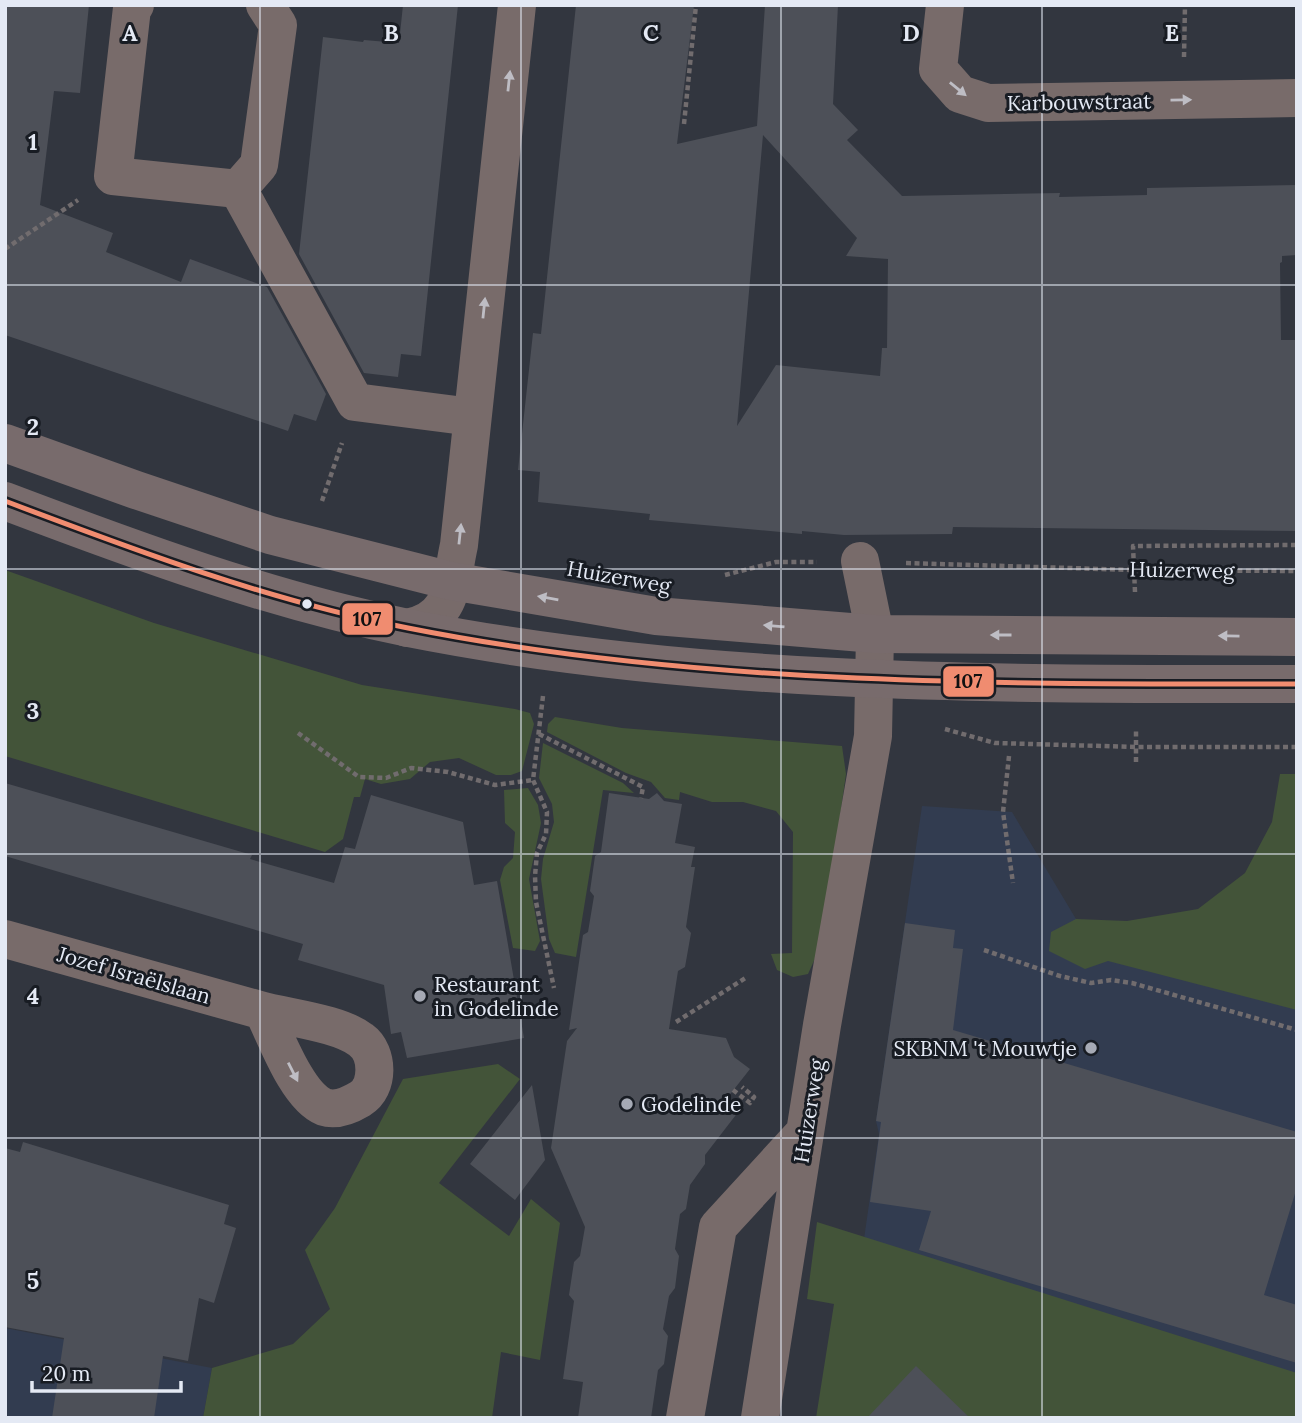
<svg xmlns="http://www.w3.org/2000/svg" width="1302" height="1423" font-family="Lora,serif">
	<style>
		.built { fill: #323c50 }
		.green { fill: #435439 }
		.building { fill: #4d5058; fill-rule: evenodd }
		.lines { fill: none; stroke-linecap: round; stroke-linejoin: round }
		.path { stroke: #716c6e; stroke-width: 4.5; stroke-dasharray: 5 3.5; stroke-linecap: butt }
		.minor { stroke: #786b6a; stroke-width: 38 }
		.major { stroke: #786b6c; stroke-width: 38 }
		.bus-1-casing { stroke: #181c23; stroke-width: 10 }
		.bus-1 { stroke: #f08c70; stroke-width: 5 }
		.oneway { fill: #bebdc4 }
		.grid { fill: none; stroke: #e4e9f4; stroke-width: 2; stroke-opacity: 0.55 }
		.bus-dot { fill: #e4e9f4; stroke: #181c23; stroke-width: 2.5 }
		.poi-dot { fill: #a6aab5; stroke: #181c23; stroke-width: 2.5 }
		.labels { text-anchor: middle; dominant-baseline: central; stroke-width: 6; stroke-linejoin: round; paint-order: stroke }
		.street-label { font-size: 21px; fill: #e4e9f4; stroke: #181c23 }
		.poi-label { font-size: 21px; fill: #e4e9f4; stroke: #181c23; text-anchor: start }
		.grid-label { font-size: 23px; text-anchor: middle; font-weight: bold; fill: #e4e9f4; stroke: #181c23; stroke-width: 6; stroke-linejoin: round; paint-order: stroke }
		.line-badge { stroke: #181c23; stroke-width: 2.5 }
		.pale-badge-label { font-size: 19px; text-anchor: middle; font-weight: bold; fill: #111 }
	</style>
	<rect width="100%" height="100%" fill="#32363f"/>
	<path class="built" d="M922,806L1012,812L1076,919L1297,975V1388L861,1260L879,1134L876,1121Z
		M5,1328L212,1368L203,1418H5Z"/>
	<path class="green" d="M5,570L154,623L362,685L515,709L530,713L534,724L522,771L511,775H496L459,758L430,762L410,779L381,784L365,779L360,797H354L343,839L325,852L5,756Z
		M555,717L622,728L842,746L846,774L822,943L808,974L793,977L777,970L771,954L792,953L793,832L776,811L743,802H712L680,792L679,800L665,798L651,782L626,773L547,732L548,724Z
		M543,743L623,783L634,793L603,790L576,957L555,953L549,939L541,879L543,859L554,822L552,804L539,778Z
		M1280,774H1297V1010L1108,961L1085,969L1049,951L1051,932L1076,919L1127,921L1198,909L1245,873L1272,822Z
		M528,788L538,805L541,823L529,879L540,941L535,951L513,948L500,880L504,867L513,858L515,832L505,823L504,790Z
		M498,1064L520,1079L439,1183L509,1236L531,1199L560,1223L540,1360L501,1352L492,1418H203L212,1368L293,1344L330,1309L305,1250L335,1208L403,1079Z
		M817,1222L1297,1373V1418H816L834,1304L807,1299Z"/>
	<path class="building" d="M5,5H89L80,93L54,91L40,205L113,233L106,252L181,282L190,259L267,287L326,394L316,421L294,414L288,431L5,335Z
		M403,5H458L421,356L401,354L398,377L364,373L299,254L323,37L363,42L364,40L399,43Z
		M576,5H694L677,144L757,126L765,5H838L833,104L858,130L847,140L902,196L1060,193L1059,197L1147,195V188L1297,185V255L1282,256V262L1280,263L1281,340H1297V531L953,527L952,534L844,535L802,531V534L649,520L650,514L538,502L540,472L518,470L533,333L541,334ZM763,135L857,238L846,256L888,259L887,348H882L880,376L776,365L737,426Z
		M5,783L252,855L250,859L334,883L345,847L355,849L371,795L463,822L474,885L497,881L524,1038L407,1058L401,1032L391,1034L384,985L298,960L303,944L5,856Z
		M609,793L649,799L657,793L664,801L682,804L675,843L695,847L691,867H695L686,927L691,933L685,967L678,971L669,1029L726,1038L734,1057L750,1069L728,1097L742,1107L705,1155V1164L690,1185L686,1209L680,1214L675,1249L679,1256L675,1288L669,1296L663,1329L668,1336L664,1364L658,1370L651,1418H578L583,1382L563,1379L574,1301L569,1295L574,1262L580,1256L585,1227L551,1148L567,1041L577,1028L569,1030L583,935L588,932L594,896L590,891L595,856L601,852Z
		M905,923L955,930L953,948L963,949L953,1030L1297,1132V1187L1264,1295L1297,1305V1363L919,1250L931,1211L870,1202L881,1122L876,1121Z
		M532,1085L545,1160L515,1200L470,1164Z
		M23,1142L229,1205L224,1224L236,1228L214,1303L199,1298L188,1361L163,1356L154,1418H52L64,1338L5,1327V1148L20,1152Z
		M916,1366L970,1418H867Z"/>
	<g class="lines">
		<path class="path" d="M1184,57L1185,5
			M684,124L696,5
			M5,249L78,200
			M322,501L342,443
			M906,563L1134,570L1297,571
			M725,575L776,562H817
			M1135,592L1133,546L1297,545
			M543,696L533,780L547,812L546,834L537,853L535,876L536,902L554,988
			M945,729L995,743L1136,747H1297
			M298,733L359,777L386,778L411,768L448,772L495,785L533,780
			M539,734L643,787L641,798
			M1009,756L1003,812L1013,883
			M1136,762V730
			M984,950L1060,976L1091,983L1111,980L1132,983L1297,1030
			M676,1022L747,977
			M733,1090L750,1103L754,1097L742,1087"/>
		<path class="minor" d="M135,5L132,8L113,176L238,189L259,165L278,25L265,5
			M945,5L938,69L960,94L988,103L1297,98
			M238,189L355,402L472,417
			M407,628C454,619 450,585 459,545L517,5
			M5,939C90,962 175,987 260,1010C289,1018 339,1023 361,1040C379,1053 379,1088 360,1099C350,1105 336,1111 324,1107C297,1096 276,1037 263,1011
			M685,1418L718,1227L805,1132
			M760,1418L822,1025L873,736L875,634L860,561"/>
		<path class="major" d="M5,443L136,490L270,535L451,581L656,616L875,634L1297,637
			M5,501C137,551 270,600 408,628C700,686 1000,684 1297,684"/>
		<g class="bus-1-casing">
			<path id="bus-1" d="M5,501C137,551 270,601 408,628C700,686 1000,684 1297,684"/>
		</g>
		<use href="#bus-1" class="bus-1"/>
	</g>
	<defs><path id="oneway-solid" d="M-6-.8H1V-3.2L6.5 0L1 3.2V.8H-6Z" transform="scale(1.75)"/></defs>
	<g class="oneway">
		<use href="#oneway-solid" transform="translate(509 81) rotate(-84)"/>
		<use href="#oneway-solid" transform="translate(958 89) rotate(39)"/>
		<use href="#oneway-solid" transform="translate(1181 100) rotate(-1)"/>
		<use href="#oneway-solid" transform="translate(484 308) rotate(-84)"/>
		<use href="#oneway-solid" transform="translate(460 534) rotate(-84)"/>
		<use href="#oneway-solid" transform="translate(548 598) rotate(-170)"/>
		<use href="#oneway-solid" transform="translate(774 626) rotate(-175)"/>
		<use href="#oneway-solid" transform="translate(1001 635) rotate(-180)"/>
		<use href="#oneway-solid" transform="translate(1229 636) rotate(-179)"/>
		<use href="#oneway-solid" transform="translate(293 1072) rotate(63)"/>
	</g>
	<path class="grid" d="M260,5V1418M521,5V1418M781,5V1418M1042,5V1418M5,285H1297M5,569H1297M5,854H1297M5,1138H1297"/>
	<circle class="bus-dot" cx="307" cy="604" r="6"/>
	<g class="poi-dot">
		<circle cx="420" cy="996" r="7"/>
		<circle cx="1091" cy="1048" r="7"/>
		<circle cx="627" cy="1104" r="7"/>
	</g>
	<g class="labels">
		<g class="street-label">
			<text transform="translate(1079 102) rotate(-1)">Karbouwstraat</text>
			<text transform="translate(1182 570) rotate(1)">Huizerweg</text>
			<text transform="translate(619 577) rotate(10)">Huizerweg</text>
			<text transform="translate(134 975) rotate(16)">Jozef Israëlslaan</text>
			<text transform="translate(809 1111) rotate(-81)">Huizerweg</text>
		</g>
		<g class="poi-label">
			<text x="434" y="984">Restaurant<tspan x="434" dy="24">in Godelinde</tspan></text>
			<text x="1077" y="1048" text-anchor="end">SKBNM 't Mouwtje</text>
			<text x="641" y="1104">Godelinde</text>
		</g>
	</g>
	<g class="grid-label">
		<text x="130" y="41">A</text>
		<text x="391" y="41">B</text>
		<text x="651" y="41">C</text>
		<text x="911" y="41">D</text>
		<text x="1172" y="41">E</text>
		<text x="33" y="150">1</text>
		<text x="33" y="435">2</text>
		<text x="33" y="719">3</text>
		<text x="33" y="1004">4</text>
		<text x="33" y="1289">5</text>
	</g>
	<g class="line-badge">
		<rect x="341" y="602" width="53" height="34" rx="7" fill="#f08c70"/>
		<rect x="942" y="665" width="53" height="33" rx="7" fill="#f08c70"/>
	</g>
	<g class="pale-badge-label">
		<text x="367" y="626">107</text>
		<text x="968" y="688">107</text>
	</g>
	<rect width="1302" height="1423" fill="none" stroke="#e4e9f4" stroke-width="14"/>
	<path d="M32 1381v10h149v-10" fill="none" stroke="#e4e9f4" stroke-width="3.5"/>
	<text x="42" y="1381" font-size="21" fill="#e4e9f4" stroke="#181c23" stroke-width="5" paint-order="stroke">20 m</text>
</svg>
